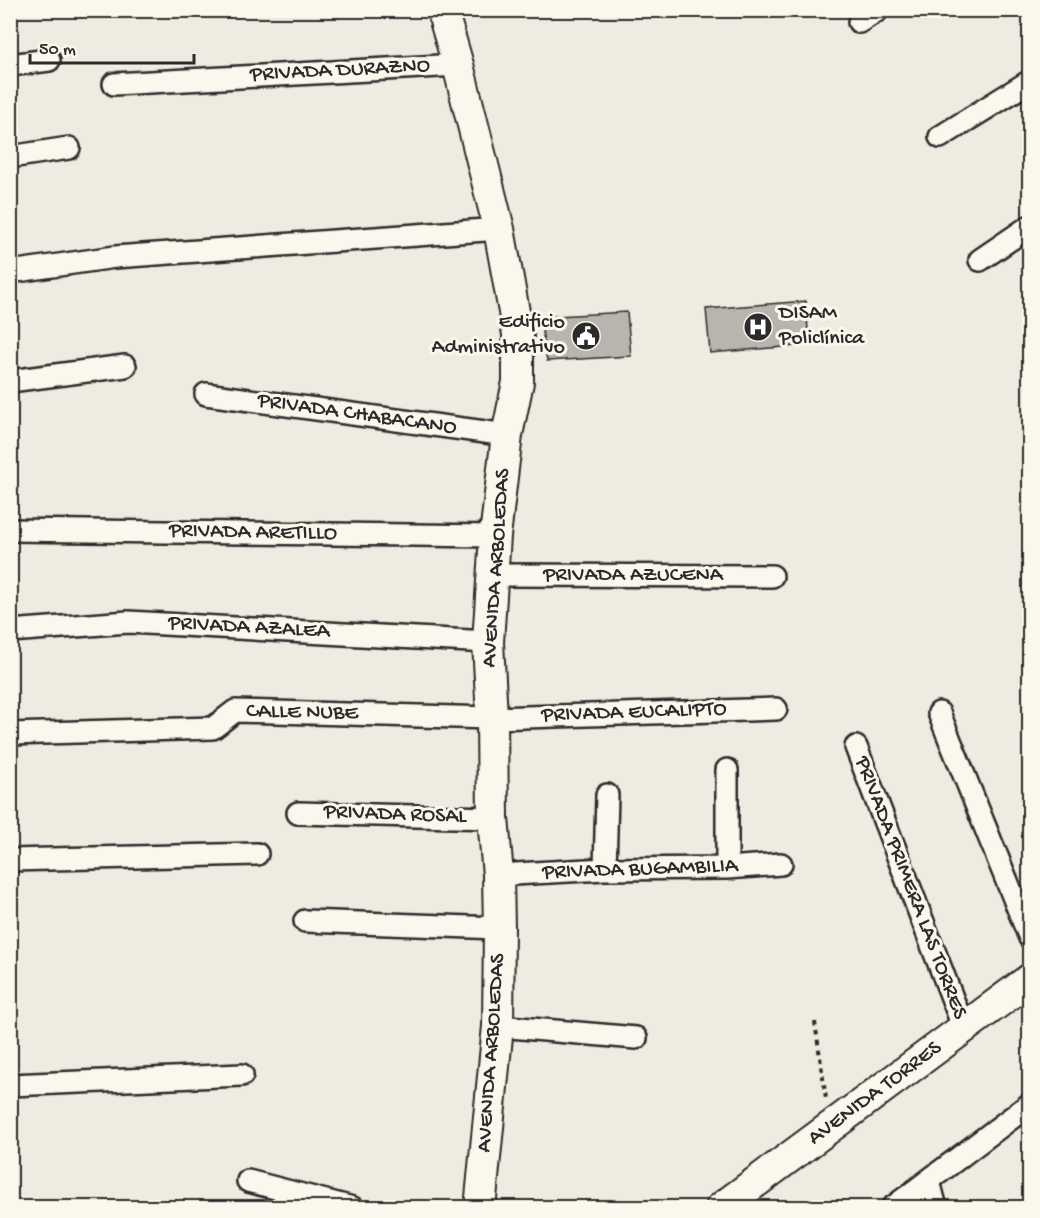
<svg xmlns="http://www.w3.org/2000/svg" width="1040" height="1218" font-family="'Gochi Hand',sans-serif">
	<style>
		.building { fill: #b8b5ae; stroke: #2b2b2b; stroke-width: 1.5 }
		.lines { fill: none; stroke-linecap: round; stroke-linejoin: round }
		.minor-casing { stroke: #2b2b2b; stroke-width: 26 }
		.secondary-casing { stroke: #2b2b2b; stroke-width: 34 }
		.path { stroke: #2b2b2b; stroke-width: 4; stroke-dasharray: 4.5 4.5; stroke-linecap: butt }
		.minor { stroke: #fbf7ec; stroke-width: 21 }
		.secondary { stroke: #fbf7ec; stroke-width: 30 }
		.labels { text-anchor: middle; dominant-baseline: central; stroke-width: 6; stroke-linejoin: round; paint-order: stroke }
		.street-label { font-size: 22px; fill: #2b2b2b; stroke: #fbf7ec }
		.poi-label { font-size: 22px; fill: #2b2b2b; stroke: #fbf7ec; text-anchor: start }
	</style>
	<rect width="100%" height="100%" fill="#eeebe0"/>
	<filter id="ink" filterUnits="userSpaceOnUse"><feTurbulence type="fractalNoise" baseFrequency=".0167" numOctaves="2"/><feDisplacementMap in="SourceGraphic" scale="12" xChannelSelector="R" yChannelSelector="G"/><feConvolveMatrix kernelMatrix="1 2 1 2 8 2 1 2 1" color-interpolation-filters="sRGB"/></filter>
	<g filter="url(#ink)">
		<path class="building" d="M806,301L809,345L710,353L706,309Z
			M627,312L631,356L547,361L540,317Z"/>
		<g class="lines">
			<g class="minor-casing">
				<path id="minor" d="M859,22L878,10
					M10,65L49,60
					M114,84L458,65
					M940,137L1030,81
					M10,157L69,148
					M980,260L1030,226
					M10,272L115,257L499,229
					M10,381L125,366
					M206,394L507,435
					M10,530L495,536
					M493,575L772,576
					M10,631L128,622L488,642
					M939,713L1030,938
					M10,734L213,728L235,711L492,718L776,709
					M856,747L964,1029
					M727,770V868
					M298,813L493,818
					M10,860L257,854
					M605,869L607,795
					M498,875L605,869L727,868L781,864
					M305,921L499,928
					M498,1026L636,1038
					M10,1085L242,1075
					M248,1181L353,1208
					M929,1181L936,1208
					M892,1208L1030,1104"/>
			</g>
			<g class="secondary-casing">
				<g id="secondary">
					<path d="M442,10L458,65L499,229L518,334V382L507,435L495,536L488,642L492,718L493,818L498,875L499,928L498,1026L480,1208"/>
					<path id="s1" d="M721,1208L1030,979"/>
				</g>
			</g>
			<path class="path" d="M815,1022L826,1099"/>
			<use href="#minor" class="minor"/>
			<use href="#secondary" class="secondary"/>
		</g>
	</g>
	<defs>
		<g id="hospital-disc" transform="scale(1.5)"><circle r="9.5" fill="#2b2b2b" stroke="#fbf7ec"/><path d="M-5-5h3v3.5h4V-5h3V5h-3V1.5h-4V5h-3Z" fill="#fff"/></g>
		<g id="civic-disc" transform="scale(1.5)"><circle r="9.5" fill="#2b2b2b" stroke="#fbf7ec"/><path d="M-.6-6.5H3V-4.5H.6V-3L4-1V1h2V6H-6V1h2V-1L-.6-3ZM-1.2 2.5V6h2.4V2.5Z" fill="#fff"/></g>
	</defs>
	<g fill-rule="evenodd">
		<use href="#hospital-disc" x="758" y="327"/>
		<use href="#civic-disc" x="586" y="336"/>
	</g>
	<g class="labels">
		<g class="street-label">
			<text transform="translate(340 71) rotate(-3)">PRIVADA DURAZNO</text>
			<text transform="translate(357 415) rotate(8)">PRIVADA CHABACANO</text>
			<text transform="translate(253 533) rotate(1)">PRIVADA ARETILLO</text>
			<text transform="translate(497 568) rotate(-86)">AVENIDA ARBOLEDAS</text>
			<text x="633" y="576">PRIVADA AZUCENA</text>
			<text transform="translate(249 628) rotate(3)">PRIVADA AZALEA</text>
			<text transform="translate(302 713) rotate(1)">CALLE NUBE</text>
			<text transform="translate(634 713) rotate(-2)">PRIVADA EUCALIPTO</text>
			<text transform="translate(395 815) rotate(2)">PRIVADA ROSAL</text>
			<text transform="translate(640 870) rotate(-2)">PRIVADA BUGAMBILIA</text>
			<text transform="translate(910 888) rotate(69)">PRIVADA PRIMERA LAS TORRES</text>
			<text transform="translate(492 1053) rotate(-86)">AVENIDA ARBOLEDAS</text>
			<text stroke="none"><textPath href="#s1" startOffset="192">AVENIDA TORRES</textPath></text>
		</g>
		<g class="poi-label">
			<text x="779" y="314">DISAM<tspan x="779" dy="25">Policlínica</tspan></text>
			<text x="565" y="323" text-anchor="end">Edificio<tspan x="565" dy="25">Administrativo</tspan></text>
		</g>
	</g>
	<rect width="1040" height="1218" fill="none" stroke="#fbf7ec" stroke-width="36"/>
	<rect x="18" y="18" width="1004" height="1182" fill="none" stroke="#2b2b2b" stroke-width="2" filter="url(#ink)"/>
	<path d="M30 54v9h164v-9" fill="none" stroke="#2b2b2b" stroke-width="3"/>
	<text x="39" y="54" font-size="18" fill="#2b2b2b" stroke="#fbf7ec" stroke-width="4.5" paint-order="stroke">50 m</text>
</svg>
